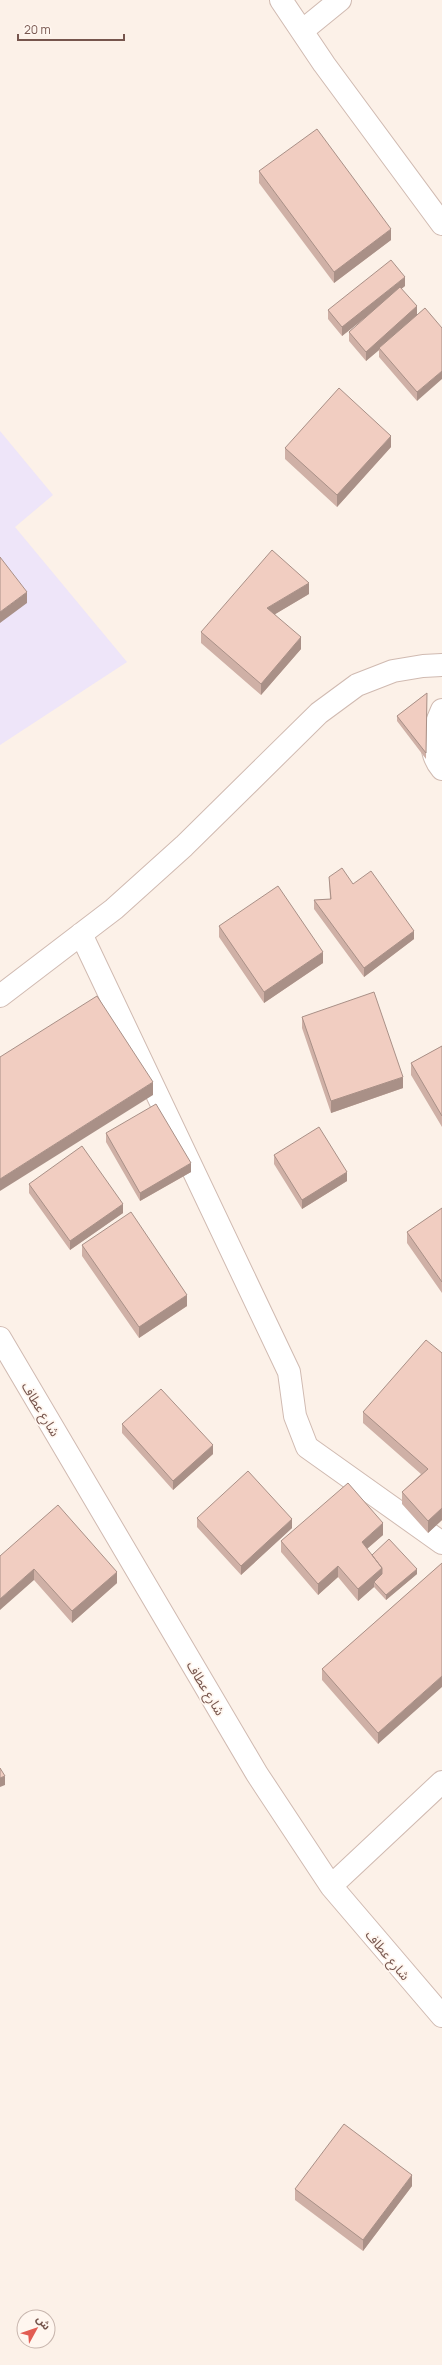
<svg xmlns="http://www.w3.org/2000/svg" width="442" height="2365" font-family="Manrope,'Noto Sans Arabic',sans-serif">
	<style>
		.education { fill: #eee5f9 }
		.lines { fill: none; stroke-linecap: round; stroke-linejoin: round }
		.minor-casing { stroke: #d0bab1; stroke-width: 24 }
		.minor { stroke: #fff; stroke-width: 22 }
		.wall { fill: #cfb0a6 }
		.shaded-wall { fill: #a99087 }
		.building { fill: #f1cdc1; stroke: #a99087 }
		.labels { text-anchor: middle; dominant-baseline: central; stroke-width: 3.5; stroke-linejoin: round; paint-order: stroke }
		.street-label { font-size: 13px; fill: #76554d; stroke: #fff6ef }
	</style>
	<rect width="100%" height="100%" fill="#fcf1e8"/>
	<path class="education" d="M0,431L53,495L15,527L127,662L0,745Z"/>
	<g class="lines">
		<g class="minor-casing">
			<path id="minor" d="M281,0L324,64L442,224
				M302,31L340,0
				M442,710C433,730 426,750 442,769
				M81,934L289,1372L295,1416L307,1447L442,1543
				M0,996L114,909L184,846L319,713L357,685L393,671L423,666L442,665
				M0,1338L257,1774L331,1886L442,2016
				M331,1886L442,1782"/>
		</g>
		<use href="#minor" class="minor"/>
	</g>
	<path class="wall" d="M259,171L391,240L334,283L259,183Z
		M405,286L401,289L417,315L425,308L417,401L379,357V350L366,361L349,341V332L372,312L342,336L328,319V310Z
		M391,447L337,507L285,459V448Z
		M309,594L275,614L301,649L261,695L201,643V632Z
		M427,693L426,759L397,721V716Z
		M329,877L353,884L414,939L364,977L314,909V900L330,899Z
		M219,926L323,963L264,1003L219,937Z
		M302,1017L403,1088L331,1113L302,1028Z
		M442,1046V1127L411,1075V1063Z
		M106,1133L191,1172L140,1201L106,1142Z
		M274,1155L347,1181L302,1209L274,1164Z
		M29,1184L123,1213L70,1250L29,1193Z
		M442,1208V1293L407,1243V1232Z
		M82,1245L187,1306L139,1338L82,1256Z
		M442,1353V1520L428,1533L402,1504V1492L421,1474L363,1423V1412Z
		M122,1424L213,1454L173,1490L122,1433Z
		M197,1518L292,1528L241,1575L197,1527Z
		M383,1535L367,1549L372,1555L417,1574L386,1600L374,1587L358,1601L338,1577L318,1595L281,1552V1541Z
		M0,1556L117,1583L72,1623L34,1580Z
		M442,1563L378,1744L322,1680V1669Z
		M412,2186L363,2251L295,2200V2189Z"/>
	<path class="shaded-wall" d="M391,229V240L334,283V272Z
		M405,277V286L342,336V327Z
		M417,306V315L379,348V350L366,361V352Z
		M442,371V379L417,401V392Z
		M391,436V447L337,507V495Z
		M309,583V594L267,619V608Z
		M27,592V603L0,623V612Z
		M301,637V649L261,695V684Z
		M414,931V939L364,977V968Z
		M323,952V963L264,1003V992Z
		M403,1077V1088L331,1113V1101Z
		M153,1082V1095L0,1191V1179Z
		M191,1163V1172L140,1201V1193Z
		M347,1172V1181L302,1209V1200Z
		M123,1204V1213L70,1250V1241Z
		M187,1295V1306L139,1338V1327Z
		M213,1445V1454L173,1490V1481Z
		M442,1508V1520L428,1533V1521Z
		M292,1519V1528L241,1575V1566Z
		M383,1523V1535L362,1553V1542Z
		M338,1566V1577L318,1595V1584Z
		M382,1568V1579L374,1582V1587L358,1601V1589Z
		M34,1569V1580L0,1610V1599Z
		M417,1569V1574L386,1600V1595Z
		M117,1572V1583L72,1623V1611Z
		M442,1676V1687L378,1744V1733Z
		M5,1776V1785L0,1787V1778Z
		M412,2175V2186L363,2251V2240Z"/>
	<path class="building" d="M317,129L391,229L334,272L259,171Z
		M391,260L405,277L342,327L328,310Z
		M400,287L417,306L366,352L349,332Z
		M425,308L442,328V371L417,392L379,348Z
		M339,388L391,436L337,495L285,448Z
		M272,550L309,583L267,608L301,637L261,684L201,632Z
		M0,557L27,592L0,612Z
		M427,693L426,753L397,716Z
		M342,868L353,884L371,871L414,931L364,968L314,900L331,899L329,877Z
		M278,886L323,952L264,992L219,926Z
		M374,992L403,1077L331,1101L302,1017Z
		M97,996L153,1082L0,1179V1057Z
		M442,1046V1116L411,1063Z
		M156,1104L191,1163L140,1193L106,1133Z
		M319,1127L347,1172L302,1200L274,1155Z
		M82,1146L123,1204L70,1241L29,1184Z
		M442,1208V1282L407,1232Z
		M131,1212L187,1295L139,1327L82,1245Z
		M426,1340L442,1353V1508L428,1521L402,1492L428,1469L363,1412Z
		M161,1389L213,1445L173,1481L122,1424Z
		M248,1471L292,1519L241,1566L197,1518Z
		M348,1483L383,1523L362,1542L382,1568L358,1589L338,1566L318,1584L281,1541Z
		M58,1505L117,1572L72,1611L34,1569L0,1599V1556Z
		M389,1539L417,1569L386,1595L374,1582L382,1574V1568L372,1555Z
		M442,1563V1676L378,1733L322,1669Z
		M0,1768L5,1776L0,1778Z
		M344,2124L412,2175L363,2240L295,2189Z"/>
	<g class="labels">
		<g class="street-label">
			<text transform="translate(41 1409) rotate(59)">شارع عطاف</text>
			<text transform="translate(206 1688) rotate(59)">شارع عطاف</text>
			<text transform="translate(388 1955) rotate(50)">شارع عطاف</text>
		</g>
	</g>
	<g transform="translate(36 2329) rotate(50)"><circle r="19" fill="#fff6ef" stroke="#c8b6ae"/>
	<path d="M0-3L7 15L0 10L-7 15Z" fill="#e25c52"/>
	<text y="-6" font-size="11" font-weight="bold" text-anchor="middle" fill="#76554d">ش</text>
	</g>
	<path d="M18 34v6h106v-6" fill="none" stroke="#76554d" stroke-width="2"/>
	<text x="24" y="34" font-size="12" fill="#76554d" stroke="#fff6ef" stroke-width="3" paint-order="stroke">20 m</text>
</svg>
